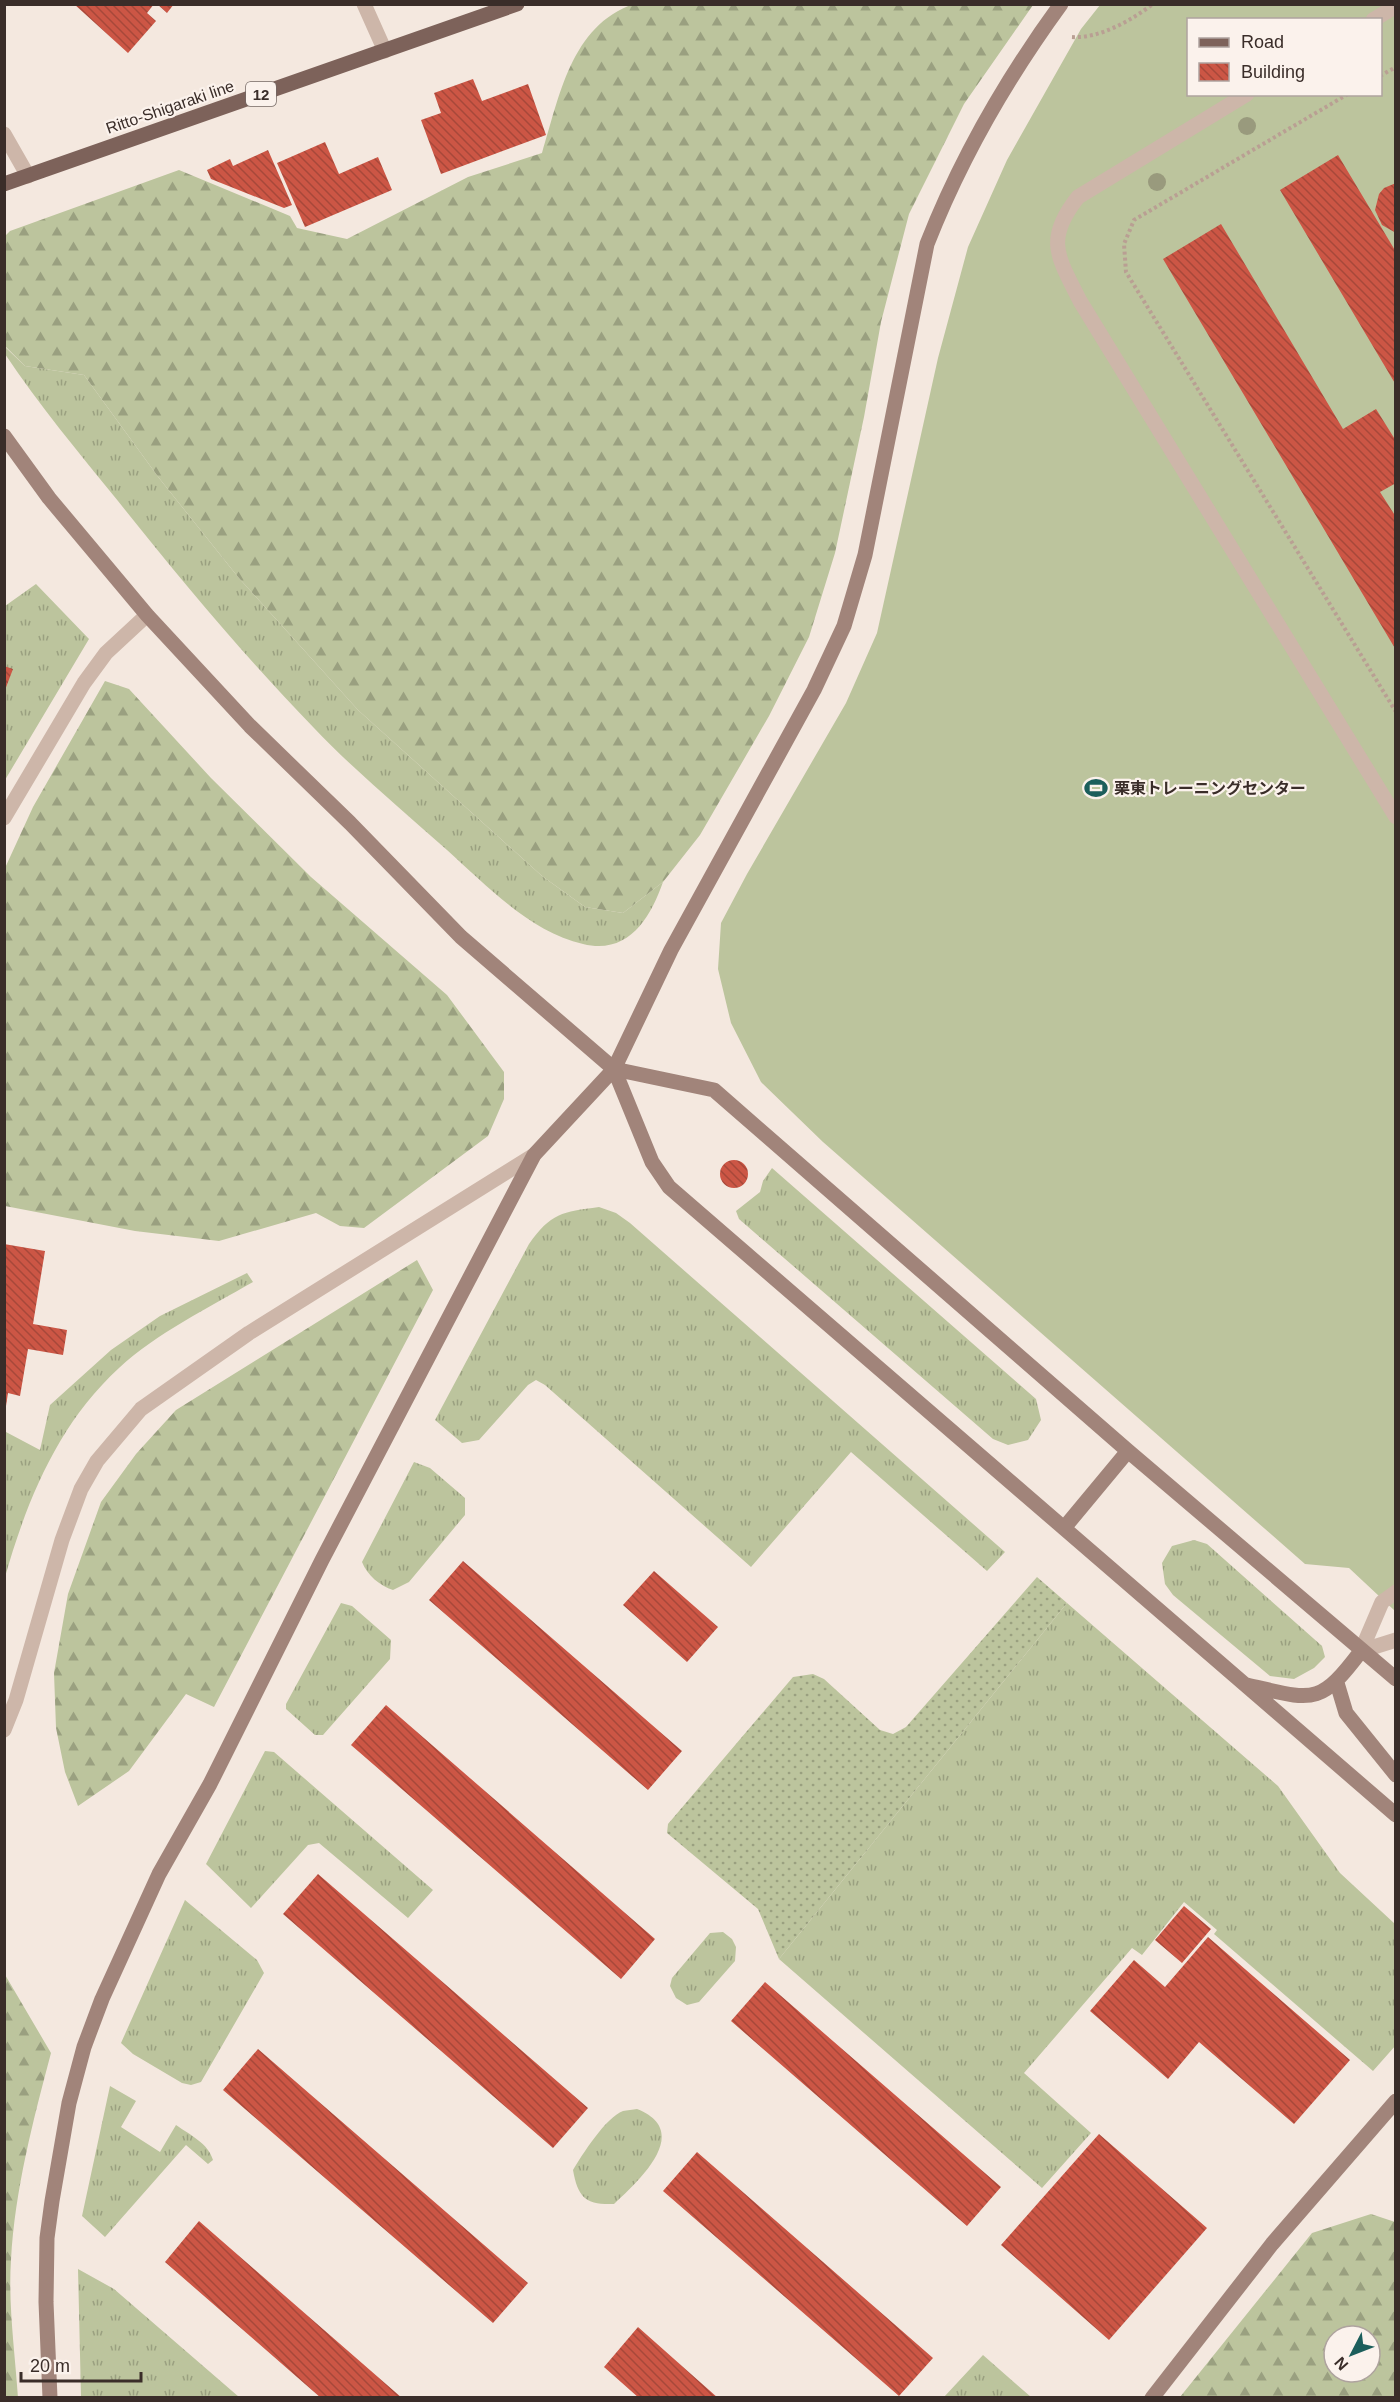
<svg xmlns="http://www.w3.org/2000/svg" width="1400" height="2402" font-family="Helvetica,'Noto Sans JP',sans-serif">
	<style>
		.grass { fill: url(#grass-tufts) }
		.forest { fill: url(#forest-firs); fill-rule: evenodd }
		.garden { fill: url(#garden-dots) }
		.pitch { fill: #bcc49d; fill-rule: evenodd }
		.building { fill: url(#building-back-hatch) }
		.lines { fill: none; stroke-linecap: round; stroke-linejoin: round }
		.path { stroke: #b99f93; stroke-width: 4; stroke-dasharray: 3 3; stroke-linecap: butt }
		.lane { stroke: #cdb6a9; stroke-width: 15 }
		.street { stroke: #cdb6a9; stroke-width: 15 }
		.secondary { stroke: #a1847a; stroke-width: 15 }
		.primary { stroke: #7d625a; stroke-width: 15 }
		.tree { fill: #999a7d }
		.labels { text-anchor: middle; dominant-baseline: central; stroke-width: 4.5; stroke-linejoin: round; paint-order: stroke }
		.shield { fill: #fbf2ec; stroke: #746864; stroke-width: 1.5 }
		.shield-label { font-size: 15px; font-weight: bold; fill: #3a2d29 }
		.street-label { font-size: 16px; fill: #3a2d29; stroke: #fbf2ec }
		.poi-label { font-size: 16px; font-weight: bold; fill: #3a2d29; stroke: #fbf2ec; text-anchor: start }
	</style>
	<defs>
		<pattern id="grass-tufts" width="24" height="20" patternUnits="userSpaceOnUse" patternTransform="scale(1.5)"><rect width="24" height="20" fill="#bcc49d"/><path d="M3 7l-1-3M5 7V3M7 7l1-3M15 17l-1-3M17 17v-4M19 17l1-3" fill="none" stroke="#9aa080"/></pattern>
		<pattern id="forest-firs" width="22" height="20" patternUnits="userSpaceOnUse" patternTransform="scale(1.5)"><rect width="22" height="20" fill="#bcc49d"/><path d="M5 1l3.5 6h-7zM16 11l3.5 6h-7z" fill="#9aa080"/></pattern>
		<pattern id="garden-dots" width="8" height="8" patternUnits="userSpaceOnUse" patternTransform="scale(1.5)"><rect width="8" height="8" fill="#bcc49d"/><path d="M2 2h.1M6 6h.1" fill="none" stroke="#9aa080" stroke-width="1.8" stroke-linecap="round"/></pattern>
		<pattern id="building-back-hatch" width="6" height="6" patternUnits="userSpaceOnUse" patternTransform="scale(1.5)"><rect width="6" height="6" fill="#cc5645"/><path d="M-1 5l2 2M0 0l6 6M5-1l2 2" fill="none" stroke="#a7483a"/></pattern>
	</defs>
	<rect width="100%" height="100%" fill="#f4e8df"/>
	<path class="grass" d="M4,346L25,366L84,375L159,478L238,577L358,710L542,876L585,907L623,913L663,882C650,919 628,955 583,944C530,932 486,885 447,850C402,810 355,771 314,728C244,656 180,579 118,501C79,453 39,405 5,354Z
		M36,584L89,639L5,780V606Z
		M772,1168L1036,1399L1041,1420L1028,1440L1008,1445L993,1439L739,1219L736,1211L760,1192L763,1181Z
		M599,1207L616,1213L630,1223L1005,1552L987,1571L851,1452L751,1567L545,1385L536,1380L528,1385L479,1440L462,1443L435,1420L529,1244C551,1213 562,1212 599,1207Z
		M247,1273L253,1282C208,1308 157,1333 119,1368C58,1424 27,1500 5,1577L6,1432L40,1450L50,1405L111,1350L160,1316Z
		M414,1462L430,1468L465,1498V1515L409,1582L393,1590C380,1586 367,1575 362,1562Z
		M1194,1540L1207,1544L1322,1646L1325,1657L1314,1668L1294,1679L1270,1676L1173,1595L1165,1584L1162,1563L1172,1546Z
		M341,1603L352,1606L391,1640L390,1659L323,1735H315L286,1709V1704Z
		M1067,1603L1278,1786L1340,1873L1395,1924L1396,2045L1373,2071L1214,1934L1217,1930L1184,1902L1142,1955L1132,1948L1024,2073L1091,2133L1042,2188L779,1959Z
		M265,1751L274,1752L433,1890L408,1918L319,1843L308,1845L251,1908L206,1864Z
		M185,1900L257,1960L264,1973L201,2082L191,2085L182,2083L133,2054L121,2043Z
		M723,1932L732,1939L736,1947L735,1961L699,2002L687,2005L676,1998L670,1986L672,1978L710,1933Z
		M110,2086L136,2101L121,2127L160,2152L176,2125C190,2135 208,2143 213,2160L208,2164L186,2145L105,2237L82,2216Z
		M637,2109C693,2131 640,2180 614,2204C586,2205 578,2198 573,2170C582,2155 606,2117 623,2111C627,2110 633,2110 637,2109Z
		M78,2269L114,2289L239,2397H81Z
		M983,2355L1031,2397H944Z"/>
	<path class="forest" d="M634,4L1033,5L964,104L909,214L881,322L864,417L835,553L809,637L769,716L700,835L663,882L623,913L585,907L542,876L358,710L238,577L159,478L84,375L25,366L5,346L4,237L10,231L179,170L290,216L297,228L347,239L468,177L542,153C559,98 571,25 634,4Z
		M105,681L129,689L211,778L311,877L447,995L504,1072V1099L488,1136L364,1228L340,1226L316,1213L219,1241L135,1231L5,1206V868L33,807Z
		M417,1260L433,1290L214,1707L186,1694L129,1771L78,1806L65,1772L56,1728L54,1673L68,1594L101,1502L136,1454L176,1410Z
		M4,1973L51,2053C33,2121 15,2189 11,2260C8,2305 15,2352 18,2398L4,2397Z
		M1371,2214L1395,2222V2397H1180L1312,2233ZM1334,2336H1370V2372H1334Z"/>
	<path class="garden" d="M1037,1577L1067,1603L779,1959L758,1909L667,1833L668,1824L793,1677L813,1674L824,1679L880,1730L893,1734L906,1727Z"/>
	<path class="pitch" d="M1100,5H1395V1611L1349,1568L1305,1564L823,1142L761,1082L731,1023L718,969L721,923L747,874L846,703L877,633L938,358L968,247L1007,160L1081,29ZM1188,20H1380V94H1188Z"/>
	<path class="building" d="M74,4H154L147,13L156,21L128,53Z
		M157,4H174L167,13Z
		M473,79L482,101L528,84L546,135L441,174L421,120L441,113L434,93Z
		M325,142L339,174L378,157L392,190L305,227L277,163Z
		M268,150L292,205L284,208L211,179L207,170L230,159L233,166Z
		M1338,155L1396,252V385L1280,190Z
		M1396,183V233L1382,225L1375,210L1379,194L1384,188Z
		M1221,224L1343,429L1376,409L1396,441V483L1380,492L1396,517V650L1163,259Z
		M4,666L13,669L5,690H4Z
		M720 1174a14 14 0 1 1 28 0a14 14 0 1 1-28 0Z
		M4,1244L45,1251L33,1324L67,1330L63,1355L28,1349L20,1396L8,1393L6,1406Z
		M463,1561L682,1751L648,1790L429,1600Z
		M654,1571L718,1627L687,1662L623,1605Z
		M386,1705L655,1939L621,1979L351,1745Z
		M318,1874L588,2108L553,2148L283,1914Z
		M1184,1906L1211,1929L1182,1963L1155,1940Z
		M1208,1937L1350,2060L1294,2124L1199,2042L1168,2079L1090,2011L1134,1960L1165,1987Z
		M765,1982L1001,2187L967,2226L731,2021Z
		M258,2049L528,2283L493,2323L223,2090Z
		M1099,2134L1207,2228L1109,2340L1001,2245Z
		M697,2152L933,2358L899,2396L663,2191Z
		M199,2221L402,2398H321L165,2262Z
		M638,2327L718,2398H639L604,2367Z"/>
	<g class="lines">
		<path class="path" d="M1072,37C1099,39 1132,20 1153,4
			M1380,76L1396,67
			M1348,94L1134,220L1124,244L1126,272L1396,712"/>
		<path class="lane" d="M1373,20L1396,6
			M1247,94L1078,197C1044,240 1058,257 1080,301L1396,817
			M4,818L84,683L106,653L147,615
			M1361,1651L1382,1602L1396,1592
			M1361,1651L1396,1640"/>
		<path class="street" d="M364,4L385,51
			M4,134L28,176
			M4,1730L16,1700L62,1540L81,1489L97,1461L141,1409L249,1333L534,1155"/>
		<path class="secondary" d="M4,436L49,498L147,615L250,726L350,823L461,937L614,1069L714,1090L1128,1451L1396,1679
			M614,1069L652,1162L669,1187L1396,1815
			M1064,1528L1128,1451
			M1337,1683L1346,1713L1396,1775
			M1247,1685C1313,1700 1319,1707 1361,1651
			M50,2398L46,2302L47,2238L52,2201L69,2103L84,2047L102,1999L159,1874L210,1784L322,1560L534,1155L614,1069L671,950L814,690L844,626L865,555L927,244C960,160 1007,78 1061,4
			M1152,2398L1272,2244L1396,2101"/>
		<path class="primary" d="M4,184L517,4"/>
	</g>
	<g class="tree">
		<circle cx="1247" cy="126" r="9"/>
		<circle cx="1157" cy="182" r="9"/>
	</g>
	<defs>
		<g id="stadium-bare" transform="scale(1.8)"><path d="M0-5a6.5 5 0 1 0 0 10a6.5 5 0 1 0 0-10ZM-3.5-1.8h7v3.6h-7Z" fill="#1c5e5b" stroke="#fbf2ec" stroke-width="2.5" paint-order="stroke"/></g>
	</defs>
	<g fill-rule="evenodd">
		<use href="#stadium-bare" x="1096" y="788"/>
	</g>
	<g class="labels">
		<rect class="shield" x="246" y="82" width="30" height="24" rx="4.5"/>
		<g class="shield-label">
			<text x="261" y="94">12</text>
		</g>
		<g class="street-label">
			<text transform="translate(170 107) rotate(-19)">Ritto-Shigaraki line</text>
		</g>
		<g class="poi-label">
			<text x="1114" y="788">栗東トレーニングセンター</text>
		</g>
	</g>
	<rect width="1400" height="2402" fill="none" stroke="#3a2d29" stroke-width="12"/>
	<rect x="1187" y="18" width="195" height="78" fill="#fbf2ec" stroke="#aea39e" stroke-width="1.5"/>
	<rect x="1199" y="38" width="30" height="9" fill="#7d625a" stroke="#aea39e" stroke-width="1.5"/>
	<text x="1241" y="48" font-size="18" fill="#3a2d29">Road</text>
	<rect x="1199" y="63" width="30" height="18" fill="url(#building-back-hatch)" stroke="#aea39e" stroke-width="1.5"/>
	<text x="1241" y="78" font-size="18" fill="#3a2d29">Building</text>
	<g transform="translate(1352 2354) rotate(228)"><circle r="28" fill="#fbf2ec" stroke="#aea39e" stroke-width="1.5"/>
	<path d="M0-4.5L10 22L0 15L-10 22Z" fill="#1c5e5b"/>
	<text y="-9" font-size="16" font-weight="bold" text-anchor="middle" fill="#3a2d29">N</text>
	</g>
	<path d="M21 2372v9h120v-9" fill="none" stroke="#3a2d29" stroke-width="3"/>
	<text x="30" y="2372" font-size="18" fill="#3a2d29" stroke="#fbf2ec" stroke-width="4.5" paint-order="stroke">20 m</text>
</svg>
